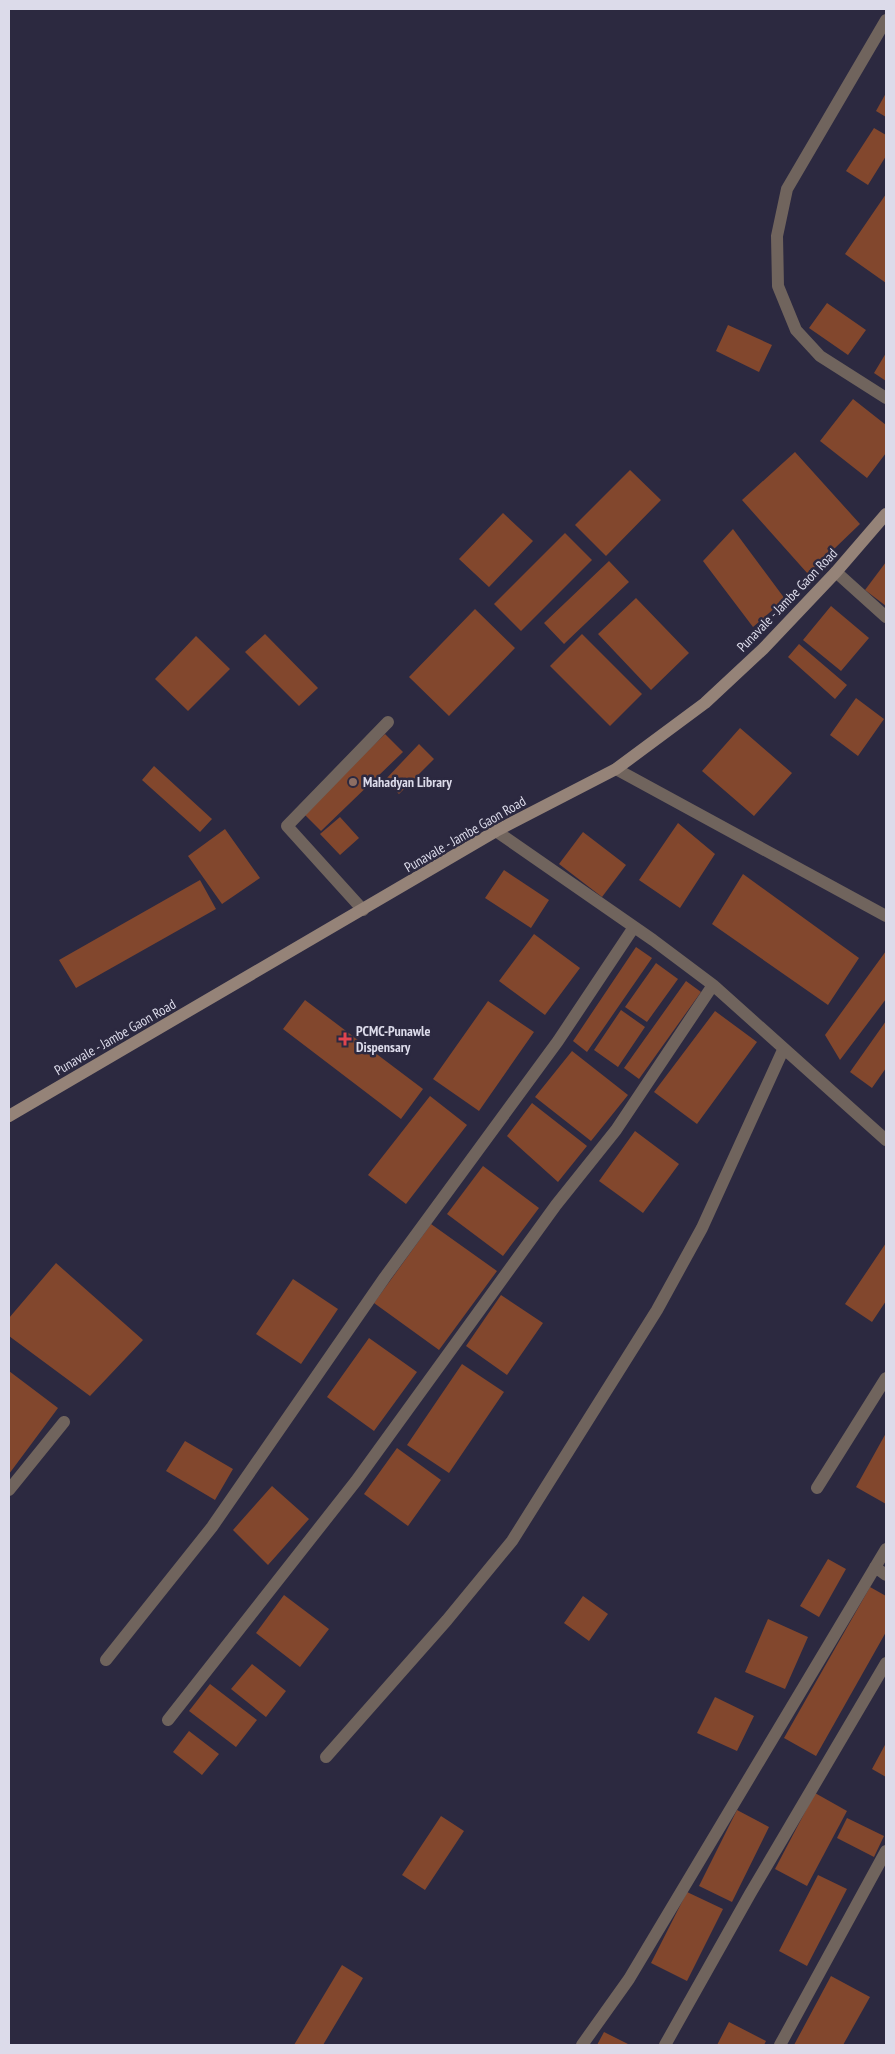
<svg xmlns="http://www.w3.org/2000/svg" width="895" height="2054" font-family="'PT Sans Narrow',sans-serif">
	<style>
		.building { fill: #82472d }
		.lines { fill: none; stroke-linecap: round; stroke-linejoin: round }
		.lane { stroke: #70645d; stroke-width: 12 }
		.street { stroke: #70645d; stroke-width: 12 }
		.secondary { stroke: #958378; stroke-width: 12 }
		.education-dot { fill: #8d6e63; stroke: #2c2940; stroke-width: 2 }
		.health-dot { fill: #e0444e; stroke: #2c2940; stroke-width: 2 }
		.labels { text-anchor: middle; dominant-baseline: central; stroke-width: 5; stroke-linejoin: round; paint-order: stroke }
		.street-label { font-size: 14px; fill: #dcdbea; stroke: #2c2940 }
		.poi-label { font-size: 14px; font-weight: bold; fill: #dcdbea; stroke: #2c2940; text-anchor: start }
	</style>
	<rect width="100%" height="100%" fill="#2c2940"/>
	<path class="building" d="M886,93V117L876,111Z
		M874,128L886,135V156L868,185L846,171Z
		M886,194V283L845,254Z
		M827,303L866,330L848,355L809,328Z
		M728,325L772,345L759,372L716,351Z
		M886,353V381L874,373Z
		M853,399L886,425V453L867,478L820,441Z
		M795,452L860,524L808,574L742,500Z
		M630,470L661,500L606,556L575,525Z
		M503,513L533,541L489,587L459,559Z
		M733,529L785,599L753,627L703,561Z
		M565,533L592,560L521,631L494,604Z
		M609,561L629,582L564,644L544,623Z
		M886,562V606L865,590Z
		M636,598L689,653L651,690L598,634Z
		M831,606L869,638L841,671L803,640Z
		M475,609L515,648L449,716L409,677Z
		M265,634L318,688L299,706L245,652Z
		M582,634L642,694L610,726L550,666Z
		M196,636L230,669L188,711L155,679Z
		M799,644L847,685L835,699L788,657Z
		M856,698L884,719L858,756L830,735Z
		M740,728L792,773L754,816L702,771Z
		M385,734L403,752L321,831L303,813Z
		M419,744L434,759L399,794L385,780Z
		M154,766L212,819L200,832L142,780Z
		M340,817L359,838L340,855L320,834Z
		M678,823L715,854L680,908L639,880Z
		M225,829L260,878L222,904L188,856Z
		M583,832L626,865L602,897L559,864Z
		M504,870L549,900L531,928L485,898Z
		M743,874L859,958L828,1005L712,924Z
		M200,880L216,909L76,988L59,960Z
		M534,934L580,968L545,1015L499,981Z
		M636,947L652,958L587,1052L573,1041Z
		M886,951V999L840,1060L825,1035Z
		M656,963L678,979L647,1022L625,1007Z
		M686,981L701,992L639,1079L624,1068Z
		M305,1000L423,1089L401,1119L283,1029Z
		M488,1001L534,1032L479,1111L433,1079Z
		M621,1010L645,1027L618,1067L594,1050Z
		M715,1011L757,1042L697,1124L654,1092Z
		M886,1021V1068L872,1088L850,1072Z
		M572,1051L628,1095L591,1141L535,1097Z
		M430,1096L467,1125L406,1204L368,1175Z
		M532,1103L587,1146L558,1182L507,1136Z
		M635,1131L679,1164L643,1213L599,1181Z
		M483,1166L539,1208L503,1256L447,1214Z
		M431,1224L497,1271L439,1350L374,1303Z
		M886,1243V1301L872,1322L845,1304Z
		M56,1263L143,1340L90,1396L9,1336V1318Z
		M293,1279L338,1309L301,1364L256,1334Z
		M501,1295L543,1323L507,1375L466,1346Z
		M369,1338L417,1372L374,1431L327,1397Z
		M462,1364L504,1392L449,1473L407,1445Z
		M9,1371L58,1408L9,1474Z
		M886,1433V1504L856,1487Z
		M185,1441L233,1469L215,1500L166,1471Z
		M397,1448L441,1480L408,1526L364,1494Z
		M272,1486L309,1519L268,1565L233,1530Z
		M828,1559L846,1569L819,1617L800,1606Z
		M870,1587L886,1596V1632L816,1756L784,1738Z
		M284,1595L329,1629L300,1667L256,1633Z
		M583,1596L608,1614L589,1641L564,1623Z
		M768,1619L808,1637L785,1689L745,1672Z
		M252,1664L286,1691L266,1717L231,1689Z
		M210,1684L257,1720L236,1747L189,1711Z
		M715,1697L754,1716L737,1751L697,1733Z
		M189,1731L219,1754L202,1775L173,1752Z
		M886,1743V1777L872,1769Z
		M815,1793L847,1811L807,1886L775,1869Z
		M737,1810L769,1827L732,1902L699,1886Z
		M441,1816L464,1831L425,1890L402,1875Z
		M847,1818L884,1836L874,1857L837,1838Z
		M818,1875L847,1889L807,1966L779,1951Z
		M687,1892L723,1909L687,1981L651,1963Z
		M342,1965L363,1978L323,2045H294Z
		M831,1976L870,1997L843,2045H794Z
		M729,2022L766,2041L764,2045H717Z
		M604,2032L630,2045H597Z"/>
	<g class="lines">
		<path class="lane" d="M886,20L787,189L777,236L778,286L796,330L820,356L886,398
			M363,910L287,826L388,722"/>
		<path class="street" d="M836,572L886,617
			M616,769L886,916
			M496,831L653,940L713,985L886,1140
			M817,1488L886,1378
			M9,1490L64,1422
			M875,1567L886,1575
			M106,1660L212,1527L385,1277L558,1041L634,927
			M168,1720L356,1481L556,1205L616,1130L713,985
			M326,1757L447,1620L512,1541L657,1310L702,1228L783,1050
			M582,2045L629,1979L886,1549
			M665,2045L750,1894L886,1663
			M780,2045L886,1851"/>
		<path class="secondary" d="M9,1116L496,831L616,769L705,703L763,649L836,572L886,514"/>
	</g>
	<circle class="education-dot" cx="353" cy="782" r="5"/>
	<path class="health-dot" d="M342.5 1031.5h5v5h5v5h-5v5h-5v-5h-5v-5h5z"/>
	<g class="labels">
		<g class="street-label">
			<text transform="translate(787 600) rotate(-46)">Punavale - Jambe Gaon Road</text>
			<text transform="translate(465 834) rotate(-30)">Punavale - Jambe Gaon Road</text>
			<text transform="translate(115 1037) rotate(-30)">Punavale - Jambe Gaon Road</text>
		</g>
		<g class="poi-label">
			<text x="363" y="782">Mahadyan Library</text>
			<text x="356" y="1031">PCMC-Punawle<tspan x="356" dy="16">Dispensary</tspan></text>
		</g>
	</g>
	<rect width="895" height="2054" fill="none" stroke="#dcdbea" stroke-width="20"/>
</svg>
